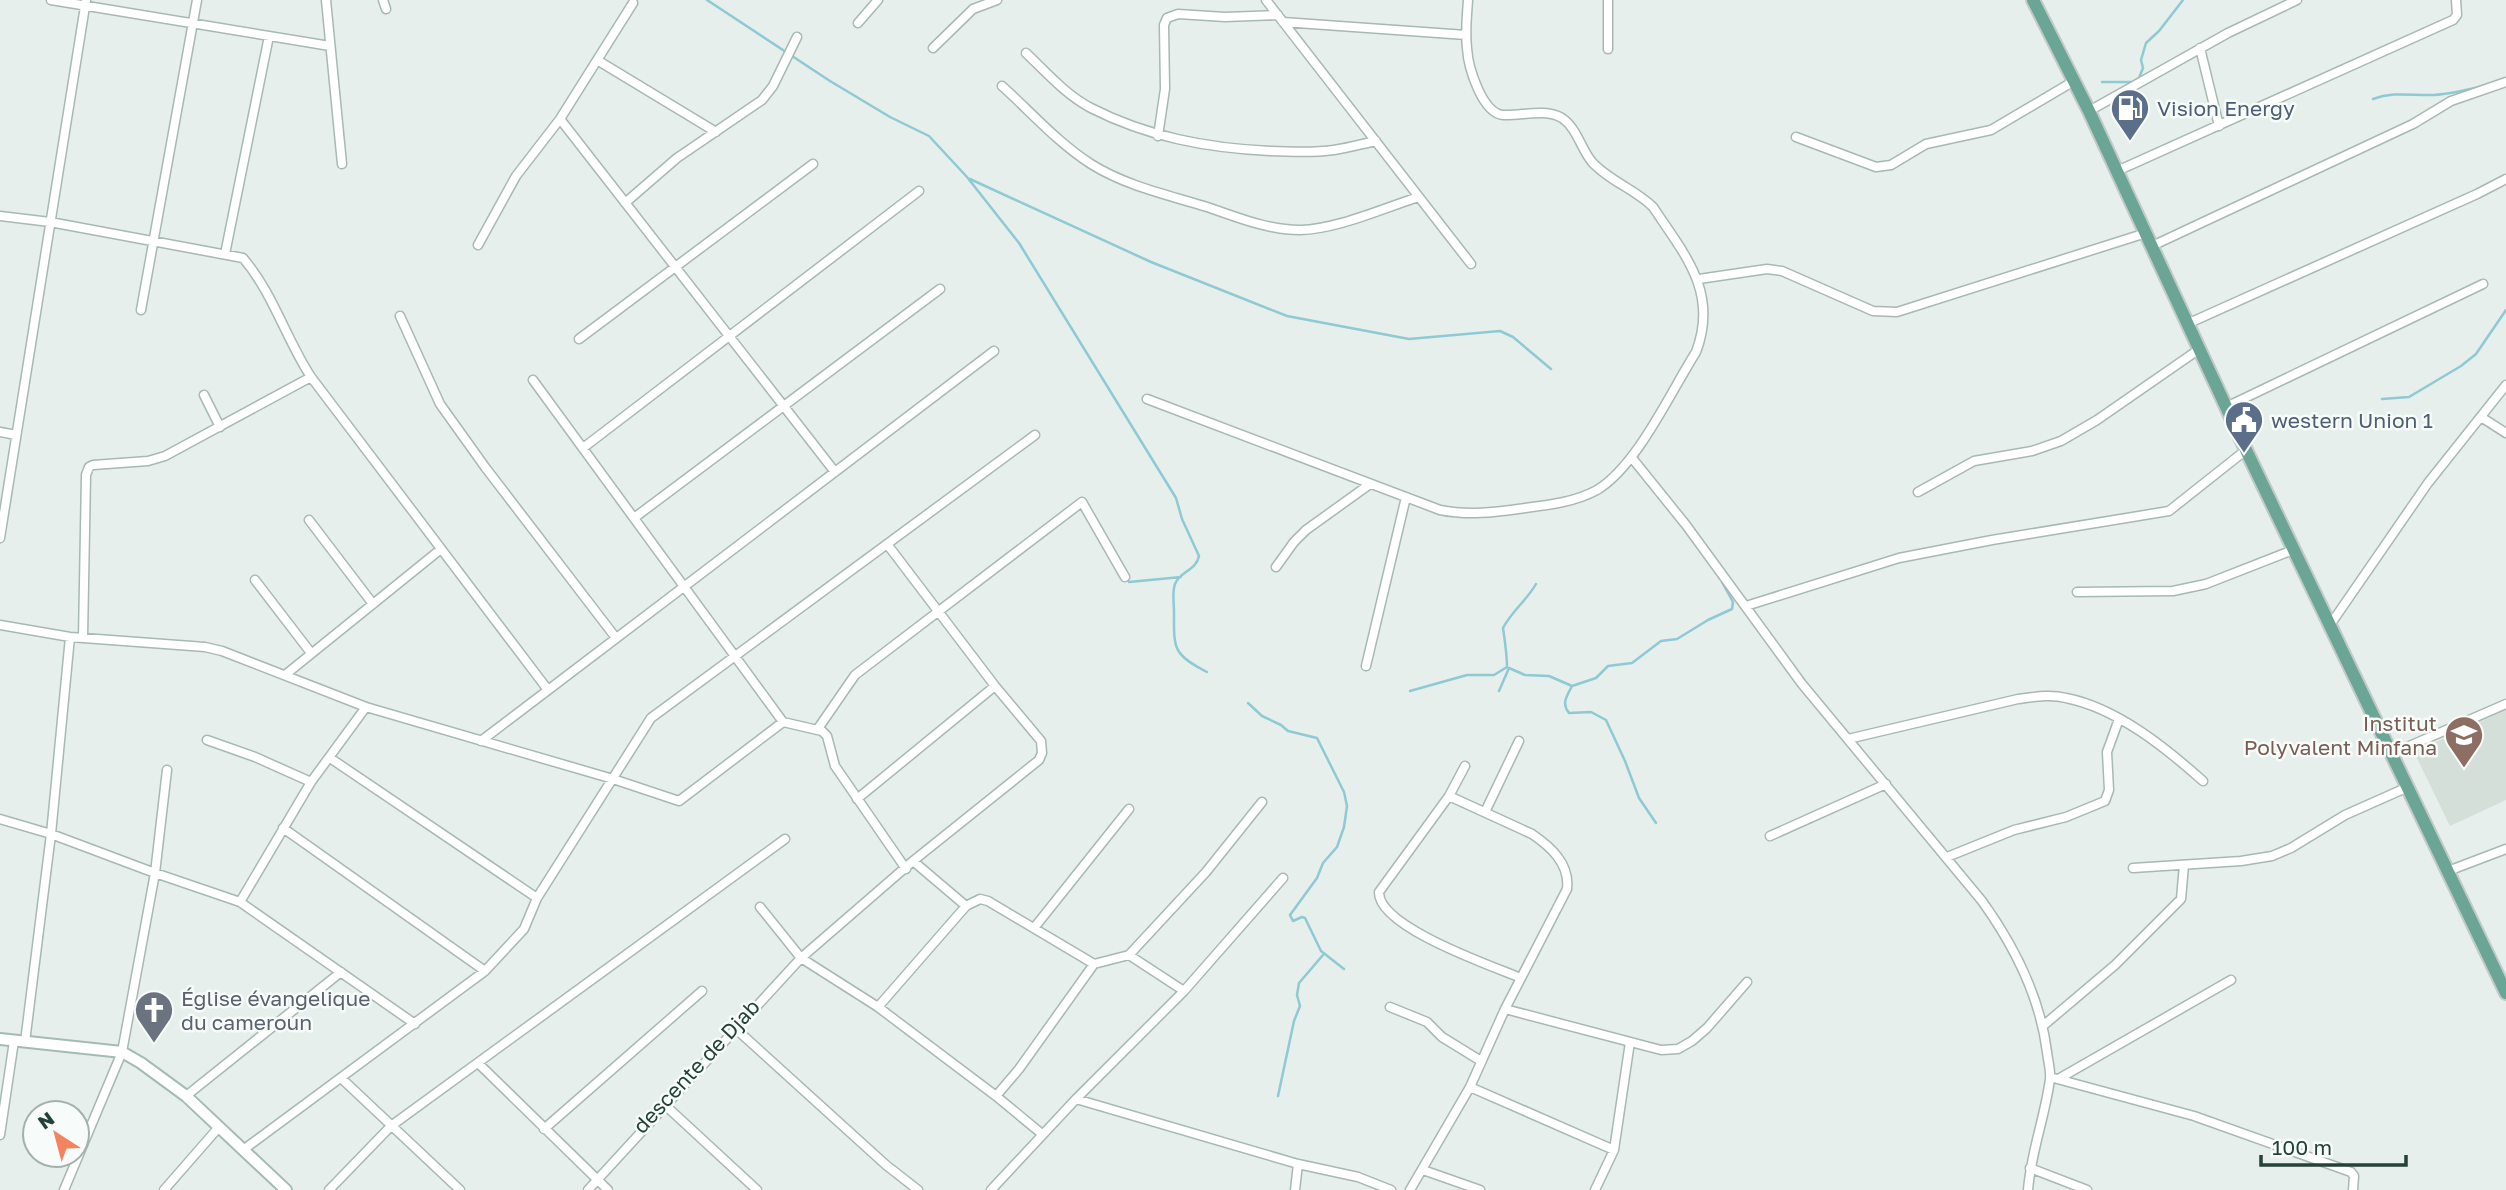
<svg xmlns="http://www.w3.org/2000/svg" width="2506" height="1190" font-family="'Golos Text',sans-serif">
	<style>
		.built { fill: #d4dfda }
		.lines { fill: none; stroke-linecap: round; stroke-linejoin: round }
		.stream { stroke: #8ec9d4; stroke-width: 2.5 }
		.street-casing { stroke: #a8b8b2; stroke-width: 11 }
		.secondary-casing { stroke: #a4bbb3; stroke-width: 14 }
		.primary-casing { stroke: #c2cac8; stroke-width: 16 }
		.street { stroke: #fff; stroke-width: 8 }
		.secondary { stroke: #fff; stroke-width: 10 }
		.primary { stroke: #6aa596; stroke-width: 12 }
		.labels { text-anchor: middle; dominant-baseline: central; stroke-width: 5; stroke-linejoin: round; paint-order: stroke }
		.service-label { font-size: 21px; fill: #4e5e75; stroke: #f7fbf9; text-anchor: start }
		.education-label { font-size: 21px; fill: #785e54; stroke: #f7fbf9; text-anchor: end }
		.worship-label { font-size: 21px; fill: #5b616d; stroke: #f7fbf9; text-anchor: start }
		.street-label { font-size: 21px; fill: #24423a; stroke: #f7fbf9 }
	</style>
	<rect width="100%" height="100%" fill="#e6efeb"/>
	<path class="built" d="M2506,710V800L2450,826L2414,752Z"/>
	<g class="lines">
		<path class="stream" d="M707,0L830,81L890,117L929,136L967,177L1019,243L1176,498L1182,519L1199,556C1196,571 1180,571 1175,584C1172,592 1174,603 1174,612C1174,648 1172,654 1207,672
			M2102,82H2132L2139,78L2143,68L2141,60L2146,43L2159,31L2183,0
			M2373,99C2394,91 2412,96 2434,95C2451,94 2467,90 2483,86
			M970,179L1151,262L1287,316L1409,339L1500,331L1513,337L1551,369
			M2382,399L2409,397L2461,366L2476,354L2506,310
			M1129,582L1181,577
			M1410,691L1467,675H1494L1507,667C1507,654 1505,642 1503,628C1512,611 1527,600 1536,584
			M1499,691L1509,668L1525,675L1549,676L1572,686
			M1248,703L1262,716L1281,725L1288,731L1317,738L1344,792L1347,806L1344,827L1337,847L1323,863L1317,878L1290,915L1293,921L1302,917L1305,918L1321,951L1344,969
			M1656,823L1639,798L1625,761L1606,720L1591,712L1569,713C1561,703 1567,696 1572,686L1596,678L1608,666L1632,663L1661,641L1677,639L1708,620L1732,609L1733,602L1722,582
			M1278,1096L1294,1021L1300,1006L1297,995L1299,983L1323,955"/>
		<g class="street-casing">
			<path id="street" d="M51,0L330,46
				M326,0L342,164
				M383,0L386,9
				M1266,0L1471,264
				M1283,22L1466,35
				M858,23L878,0
				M933,48L973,9L997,0
				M2200,48L2219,126
				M1608,49V0
				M1026,53C1046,72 1066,95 1091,108C1148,137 1207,148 1270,151C1291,152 1313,153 1334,150C1348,148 1362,144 1376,141
				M597,60L716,132
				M1002,86C1031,112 1058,143 1091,164C1126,186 1168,195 1207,207C1237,217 1267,230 1300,230C1338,229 1383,208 1419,197
				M2089,111L2228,33L2297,0
				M560,119L835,472
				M1158,136L1165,89L1164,25L1167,18L1178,14L1225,17L1278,15
				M1796,137L1876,167L1891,165L1926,144L1991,130L2074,81
				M2117,171L2453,20L2457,15L2456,0
				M625,203L677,158L762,100L773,86L797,37
				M0,216L50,222L243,258C273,293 286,339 311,377L548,690
				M478,245L516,176L560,119L633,3
				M2152,246L2413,124L2451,101L2506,82
				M225,254L269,36
				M1699,279L1767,269L1782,271L1873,311L1897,312L2146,233
				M141,310L197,0
				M400,316L440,404L485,467L616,638
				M2187,324L2477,194L2506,179
				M579,339L813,164
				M533,380L783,722L822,731L827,736L835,766L906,869
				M204,395L220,427
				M1147,399L1440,510C1470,516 1496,512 1525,508C1549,505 1575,502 1597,490C1637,466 1670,393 1696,352C1719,292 1684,254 1653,207C1635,189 1609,181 1592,162C1581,149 1577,128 1562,118C1545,108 1522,116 1503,115C1482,113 1468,67 1467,48C1465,32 1467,16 1468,0
				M2226,407L2483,284
				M2481,417L2506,433
				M0,432L16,435
				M583,448L919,191
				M1632,458L1686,525L1802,684L1982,901C2015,947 2040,996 2047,1052C2048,1061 2051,1071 2050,1079C2045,1117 2031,1152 2028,1190
				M1918,492L1974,461L2032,451L2061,441L2097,420L2198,350
				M634,518L940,289
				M309,520L373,604
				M0,538L86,0
				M1276,567L1294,542L1306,530L1370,484
				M255,580L311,653
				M2077,592L2173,591L2206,584L2293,550
				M1746,606L1899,558L1992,540L2169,511L2246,450
				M0,625L70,637L205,647L222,651L366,707
				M2330,625L2428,483L2506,385
				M83,638L86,475L89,467L93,465L148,461L165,456L311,377
				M1366,666L1406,497
				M285,675L441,549
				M817,730L855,675L1082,502L1125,577
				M1848,739L2018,699C2034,697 2050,694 2066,698C2117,708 2166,748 2203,781
				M207,740L255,757L311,782
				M481,741L994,351
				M2391,754L2506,704
				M330,758L537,898
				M1465,766L1449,796L1379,892C1378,927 1492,966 1521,978
				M857,799L995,686
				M1485,812L1519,741
				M0,819L51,834L155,873L240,902L415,1024
				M283,828L485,971
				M1770,836L1886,784
				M1947,857L2014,830L2066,817L2105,801L2109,790L2107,752L2119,719
				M913,861L966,906
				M2133,868L2241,861L2272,856L2291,848L2345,815L2408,787
				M2448,871L2506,849
				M240,902L311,782L366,707L613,779L679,801L783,722
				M760,907L801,958L878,1007L996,1096L1042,1134
				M1034,928L1129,809
				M1129,955L1184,991
				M878,1007L966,906L980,899L988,901L1094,964
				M1390,1007L1427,1022L1442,1037L1481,1061
				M1505,1009L1661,1050L1678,1049L1692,1041L1707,1028L1747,982
				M2044,1025L2115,965L2181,899L2184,865
				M736,1029L886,1165L918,1190
				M25,1042L51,834L70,637
				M478,1063L608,1190
				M2050,1077L2194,1116L2351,1172L2354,1176L2353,1190
				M341,1078L460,1190
				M2060,1078L2231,980
				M1470,1087L1614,1150
				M186,1096L341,972
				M996,1096L1019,1069L1094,964L1129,955L1206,872L1262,802
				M1076,1099L1298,1164L1358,1177L1391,1190
				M666,1106L757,1190
				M544,1129L702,991
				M0,1135L14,1041
				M243,1150L485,971L524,929L537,898L651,718L1035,435
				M2030,1168L2087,1190
				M1423,1170L1480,1190
				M64,1190L122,1052L155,873L167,770
				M164,1190L219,1127
				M329,1190L391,1126L785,839
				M588,1190L801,958L913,861L1039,760L1042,753L1041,741L995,686L887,544
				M991,1190L1076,1099L1184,991L1283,878
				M1295,1190L1298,1164
				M1410,1190L1470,1087L1505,1009L1567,889C1570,864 1551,847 1532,834L1449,796
				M1595,1190L1614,1150L1630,1042"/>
		</g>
		<g class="secondary-casing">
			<path id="secondary" d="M0,1039L122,1052L141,1063L186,1096L286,1190"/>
		</g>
		<g class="primary-casing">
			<path id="primary" d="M2033,0L2089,111L2246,450L2506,993"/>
		</g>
		<use href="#street" class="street"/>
		<use href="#secondary" class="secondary"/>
		<use href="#primary" class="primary"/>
	</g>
	<defs>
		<g id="fuel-pin" transform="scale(2.0125)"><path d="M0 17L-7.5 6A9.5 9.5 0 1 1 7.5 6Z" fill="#5c6f8a" stroke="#f7fbf9"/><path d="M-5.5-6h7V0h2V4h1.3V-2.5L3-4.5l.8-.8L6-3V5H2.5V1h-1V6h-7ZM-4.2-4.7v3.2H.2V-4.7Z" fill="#fff"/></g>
		<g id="civic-pin" transform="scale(2.0125)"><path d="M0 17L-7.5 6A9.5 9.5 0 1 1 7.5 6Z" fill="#5c6f8a" stroke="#f7fbf9"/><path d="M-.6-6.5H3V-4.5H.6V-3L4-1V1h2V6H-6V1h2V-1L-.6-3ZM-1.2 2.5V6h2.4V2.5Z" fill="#fff"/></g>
		<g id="school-pin" transform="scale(2.0125)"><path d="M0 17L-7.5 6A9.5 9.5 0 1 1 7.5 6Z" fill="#8d6e63" stroke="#f7fbf9"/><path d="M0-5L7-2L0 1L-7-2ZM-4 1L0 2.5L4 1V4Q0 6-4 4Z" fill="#fff"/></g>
		<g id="church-pin" transform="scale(2.0125)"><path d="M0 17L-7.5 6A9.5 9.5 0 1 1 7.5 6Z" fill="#6b7280" stroke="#f7fbf9"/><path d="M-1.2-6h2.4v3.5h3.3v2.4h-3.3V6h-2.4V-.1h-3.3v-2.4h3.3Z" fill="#fff"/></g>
	</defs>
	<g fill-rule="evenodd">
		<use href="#fuel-pin" x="2130" y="108"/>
		<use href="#civic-pin" x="2244" y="420"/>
		<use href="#school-pin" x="2464" y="735"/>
		<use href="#church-pin" x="154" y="1010"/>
	</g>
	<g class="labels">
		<g class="service-label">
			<text x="2157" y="108">Vision Energy</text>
			<text x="2271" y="420">western Union 1</text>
		</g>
		<g class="education-label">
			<text x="2437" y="723">Institut<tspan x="2437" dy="24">Polyvalent Minfana</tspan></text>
		</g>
		<g class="worship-label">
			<text x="181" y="998">Église évangelique<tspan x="181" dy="24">du cameroun</tspan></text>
		</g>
		<g class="street-label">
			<text transform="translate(696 1066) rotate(-47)">descente de Djab</text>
		</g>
	</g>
	<g transform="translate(56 1134) rotate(324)"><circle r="33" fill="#f7fbf9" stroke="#a3b1ad" stroke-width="2"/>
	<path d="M0-5L12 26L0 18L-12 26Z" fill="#f4845f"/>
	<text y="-10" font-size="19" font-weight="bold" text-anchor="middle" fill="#24423a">N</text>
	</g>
	<path d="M2261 1155v10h145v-10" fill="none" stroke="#24423a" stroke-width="3.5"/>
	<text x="2272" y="1155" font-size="21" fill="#24423a" stroke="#f7fbf9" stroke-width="5" paint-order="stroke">100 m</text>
</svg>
